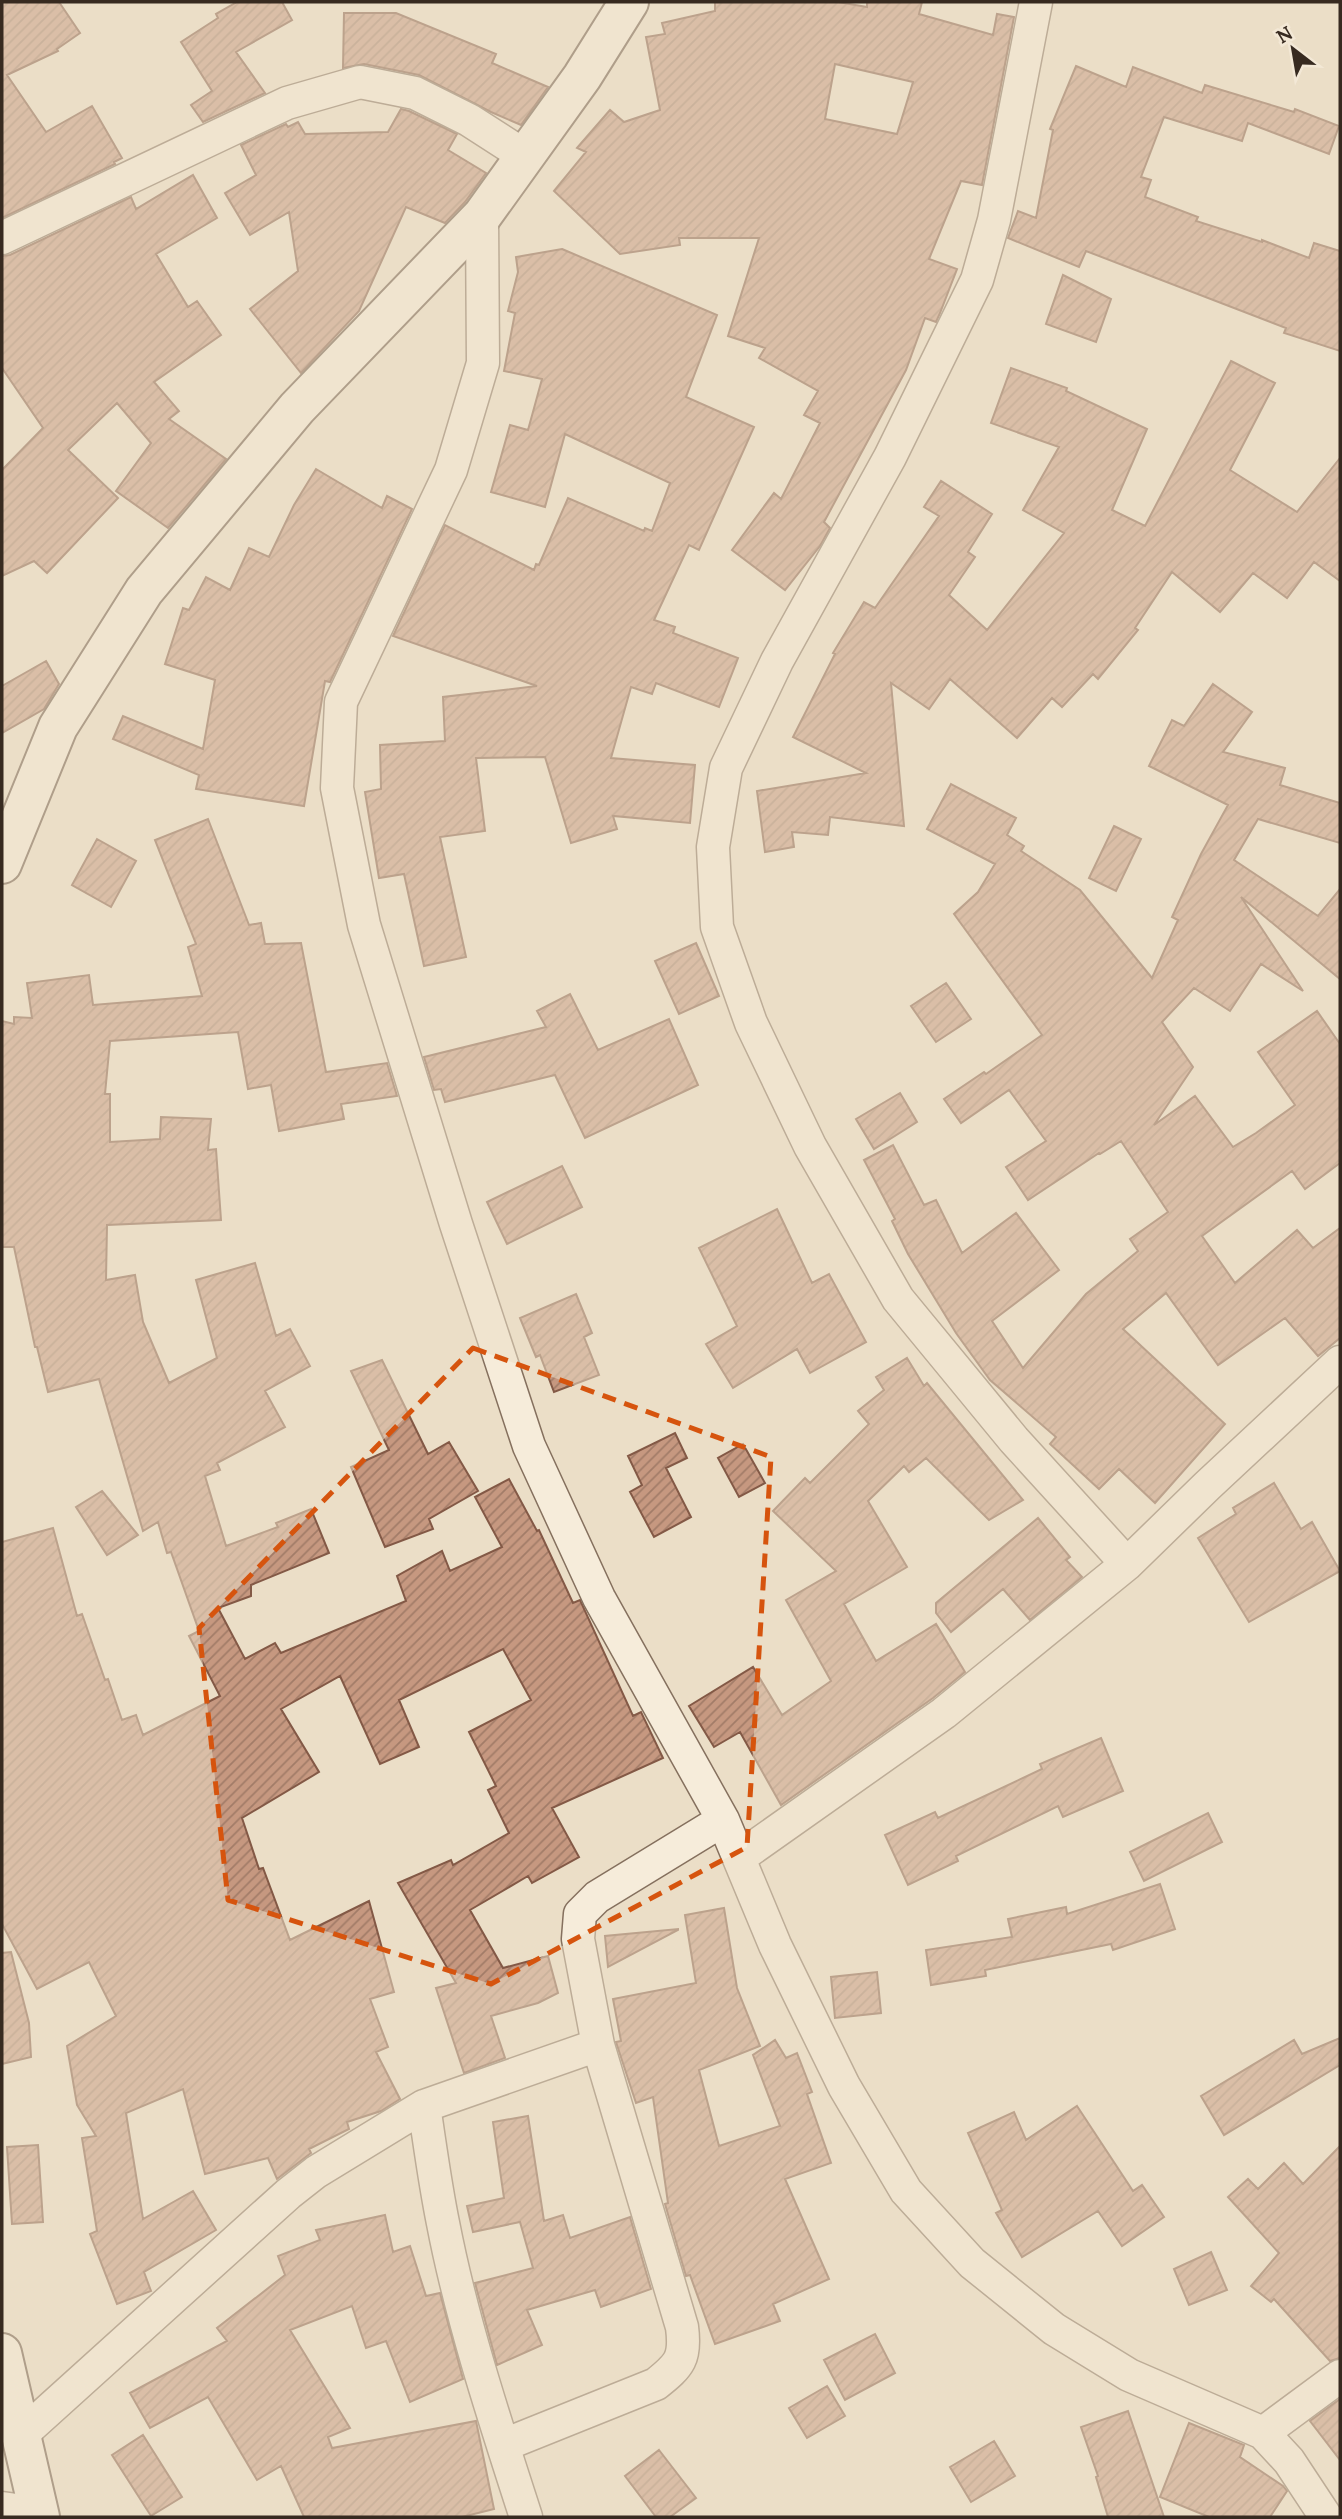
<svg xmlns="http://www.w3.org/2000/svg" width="1342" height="2519" font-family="Lora,serif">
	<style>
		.building { fill: url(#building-hatch); stroke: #835946; stroke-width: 2; fill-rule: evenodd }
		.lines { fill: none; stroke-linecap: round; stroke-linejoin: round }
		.street-casing { stroke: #85705e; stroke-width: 35 }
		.secondary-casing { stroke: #675141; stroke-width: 42 }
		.street { stroke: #f6ecda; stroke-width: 32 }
		.secondary { stroke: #f6ecda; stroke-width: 38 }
		.marked { fill: none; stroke: #d6540e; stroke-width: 5; stroke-dasharray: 14 9; stroke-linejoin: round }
	</style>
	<defs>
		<pattern id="building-hatch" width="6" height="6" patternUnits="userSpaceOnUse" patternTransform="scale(1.75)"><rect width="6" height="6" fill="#c69880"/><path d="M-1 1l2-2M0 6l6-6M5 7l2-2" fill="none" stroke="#a27c68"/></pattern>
	</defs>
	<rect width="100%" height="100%" fill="#ebdec7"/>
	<path class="building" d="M2,2H59L80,33L57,49L58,51L7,75L46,132L92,106L122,158L114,162L115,164L2,218Z
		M237,2H282L292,20L236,52L265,93L203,122L191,105L212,91L181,42L218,18L216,14Z
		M715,2H838L867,7V2H922L919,14L993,35L997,14L1014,17L982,185L961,181L929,259L957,269L940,313L936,322L925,318L906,370L824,522L830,528L820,546L785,590L732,550L774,493L781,499L820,423L804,415L818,391L759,358L765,348L728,336L759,238H679L680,245L620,254L554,191L586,152L577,148L610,110L624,122L660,110L646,37L665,34L662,23L715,11ZM835,64L913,82L897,134L825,119Z
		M344,13H396L496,54L492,63L548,87L521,125L491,112L419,75L364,64L343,68Z
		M1076,66L1126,87L1133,67L1202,93L1205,85L1294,112L1295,109L1339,126L1329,154L1248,123L1242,141L1164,117L1141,177L1151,180L1145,197L1198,217L1196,221L1262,242V240L1309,258L1314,243L1340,251V351L1284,333L1286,328L1086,251L1079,267L1008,238L1018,211L1036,218L1053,130L1050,129Z
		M401,109L409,111L457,134L448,150L486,173L465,202L445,223L406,207L359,311L301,373L250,309L298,271L289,212L250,235L225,193L256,175L241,145L286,124L288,127L298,122L305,134L388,132Z
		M193,175L217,218L156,254L188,307L197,301L221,335L154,382L179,411L169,419L226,459L168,528L116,491L151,443L117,403L68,450L118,498L47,573L34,561L2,576V470L43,428L2,368V256L10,255L131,197L136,209Z
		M562,249L717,315L686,397L754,427L699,550L689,545L654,620L675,627L673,633L738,658L719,707L656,683L652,694L631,687L611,758L695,765L690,823L613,816L617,829L571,843L545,757L476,758L485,831L440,837L466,957L424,966L404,874L379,878L365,792L381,789L380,745L445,741L443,697L537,686L393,636L445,525L534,570L536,564L539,565L568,498L644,531L645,528L652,531L670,483L565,434L545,507L491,492L510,425L528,430L542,379L504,371L515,313L508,311L518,272L516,257Z
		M1063,275L1111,299L1096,342L1046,324Z
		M1231,361L1275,383L1230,470L1297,512L1340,458V581L1314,562L1287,598L1253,573L1220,612L1172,572L1135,628L1138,630L1098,679L1093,674L1062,707L1052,698L1017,738L950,679L929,709L891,683L904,826L830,817L828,835L792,832L794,847L765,852L757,791L866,773L793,737L835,654L833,653L864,602L875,608L939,516L924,507L941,481L992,514L968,552L975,557L949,595L987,630L1064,533L1023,510L1059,447L991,423L1011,368L1067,388L1066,391L1147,429L1112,510L1145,526Z
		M316,469L382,508L387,496L412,509L330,682L325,681L304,806L196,789L199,775L113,739L123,716L203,749L215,680L165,664L183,608L189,610L206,577L230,590L249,548L269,557L294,505Z
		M46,661L59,684L44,709L2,733V686Z
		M1213,684L1252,712L1223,752L1285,768L1280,785L1340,803V843L1258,819L1234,860L1318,916L1340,889V979L1241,897L1303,991L1261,964L1230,1011L1194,988L1162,1022L1193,1067L1154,1125L1195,1096L1233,1147L1256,1133L1295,1105L1258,1052L1317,1011L1340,1044V1163L1305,1189L1292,1171L1202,1236L1235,1283L1297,1230L1313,1248L1340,1228V1338L1318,1356L1285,1318L1218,1365L1166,1293L1123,1329L1225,1424L1155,1503L1119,1469L1099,1489L1050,1444L1056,1437L990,1380L956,1333L908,1254L892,1221L895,1219L864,1160L893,1145L924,1205L936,1200L962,1253L1016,1213L1059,1270L992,1321L1023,1368L1086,1294L1138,1251L1130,1239L1168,1212L1121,1141L1100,1154L1099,1153L1028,1200L1006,1167L1046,1141L1009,1090L961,1123L944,1099L984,1072L986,1074L1042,1035L954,914L978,892L995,864L927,829L951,784L1016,818L1007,835L1024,846L1021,851L1080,890L1152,978L1178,920L1172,917L1201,854L1228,805L1149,766L1172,720L1184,726Z
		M208,819L249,925L261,923L265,944L301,943L326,1072L387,1063L397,1096L341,1104L344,1119L279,1131L271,1085L248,1089L238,1032L110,1041L105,1094H110V1142L160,1139L161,1117L211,1119L208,1150L216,1149L221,1220L107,1225L106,1280L135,1275L143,1322L169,1383L217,1358L196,1280L255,1263L276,1336L290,1329L310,1366L265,1391L285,1427L217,1463L220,1470L205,1476L226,1546L278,1527L276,1523L311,1509L329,1553L251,1585V1596L218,1608L245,1659L275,1643L281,1653L406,1601L397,1576L442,1551L450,1571L502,1547L475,1497L509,1479L537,1531L539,1530L573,1603L580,1600L633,1716L641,1712L663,1758L552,1808L579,1857L532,1883L528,1876L470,1910L503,1968L548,1956L558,1993L538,2003L491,2016L505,2058L464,2073L436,1988L456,1983L398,1883L451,1860L453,1865L509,1833L488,1790L496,1786L469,1732L531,1700L503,1649L399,1700L419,1747L380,1764L340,1676L281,1709L319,1772L242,1818L259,1869L263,1868L290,1940L369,1901L394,1992L370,1999L388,2047L376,2052L400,2099L381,2111L347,2122L349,2129L309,2149L311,2153L277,2179L268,2158L205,2174L183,2089L126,2113L143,2219L193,2191L216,2230L144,2272L151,2291L117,2304L90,2234L97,2231L82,2138L96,2136L77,2105L67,2046L116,2016L89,1962L37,1989L2,1924V1542L53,1528L77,1616L82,1614L105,1680L108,1679L122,1720L136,1715L143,1735L220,1696L189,1636L199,1631L171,1552L167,1553L158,1522L143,1531L99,1379L48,1392L37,1347H35L14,1247H2V1021L14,1024V1017L32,1018L27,983L89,975L93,1005L202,996L188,947L196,944L155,840Z
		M1114,826L1141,839L1116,891L1089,878Z
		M97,839L136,861L111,907L72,885Z
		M696,943L719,996L679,1014L655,961Z
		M946,983L971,1019L936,1042L911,1006Z
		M570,994L598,1050L669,1019L698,1085L585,1138L555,1075L445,1102L441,1089L434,1090L424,1057L546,1027L537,1011Z
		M900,1093L917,1122L874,1149L856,1119Z
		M562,1166L582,1207L507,1244L487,1202Z
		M777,1209L812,1283L829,1274L866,1342L810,1373L797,1349L733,1388L706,1344L737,1326L699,1248Z
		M576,1294L592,1333L584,1337L599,1375L554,1392L540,1355L536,1357L520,1318Z
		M907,1358L924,1386L927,1383L1023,1500L989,1520L926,1458L909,1472L904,1466L868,1501L907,1567L844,1604L876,1661L936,1624L965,1672L933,1698L781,1805L740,1732L714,1747L689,1706L753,1667L782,1715L831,1681L786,1600L836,1571L773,1511L805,1478L810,1483L869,1424L858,1411L884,1390L876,1377Z
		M382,1360L428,1454L449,1442L478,1491L429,1519L433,1529L385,1547L351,1467L389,1450L351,1371Z
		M675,1433L687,1458L666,1468L691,1517L654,1537L630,1492L642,1485L628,1456Z
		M743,1444L765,1483L739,1497L718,1458Z
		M1274,1483L1301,1529L1312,1522L1340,1571L1249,1622L1198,1538L1236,1514L1233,1508Z
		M102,1491L138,1535L107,1555L76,1507Z
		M1038,1518L1070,1557L1066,1560L1082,1577L1030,1620L1003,1589L951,1632L936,1613V1603Z
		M1101,1738L1123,1791L1063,1817L1058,1806L956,1856L958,1861L908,1885L885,1835L935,1812L938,1818L1042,1769L1040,1764Z
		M1208,1813L1222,1842L1144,1881L1130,1852Z
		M1160,1884L1175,1929L1113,1950L1111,1944L985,1970L986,1976L931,1985L926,1950L1012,1937L1008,1919L1066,1907L1067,1914Z
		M724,1908L737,1988L760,2046L699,2070L719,2146L780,2126L753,2055L775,2040L786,2058L797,2053L812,2092L807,2094L831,2163L785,2179L829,2279L773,2304L780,2321L715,2344L690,2275L686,2276L665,2204L668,2203L653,2097L636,2103L616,2042L621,2041L613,1999L696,1983L685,1915Z
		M678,1929V1930L608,1967L605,1936Z
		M11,1952L29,2023L31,2057L2,2064V1953Z
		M877,1972L881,2013L835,2018L831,1977Z
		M1340,2038V2065L1224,2135L1201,2096L1294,2040L1302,2054Z
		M1077,2106L1133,2191L1142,2185L1164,2217L1122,2246L1098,2211L1022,2257L996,2213L1002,2210L968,2133L1014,2112L1026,2140Z
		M528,2116L544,2221L563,2215L570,2238L630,2217L651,2289L601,2307L595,2290L527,2310L542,2345L497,2365L475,2283L533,2268L520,2222L473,2232L467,2206L504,2198L493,2122Z
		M38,2145L43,2222L12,2224L7,2147Z
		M1340,2146V2358L1330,2361L1274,2299L1271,2302L1251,2286L1279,2253L1228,2197L1248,2179L1258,2189L1284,2163L1303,2184Z
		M385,2215L393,2252L410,2246L426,2296L440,2293L463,2379L410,2402L386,2341L366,2348L352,2306L290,2330L350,2428L328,2437L332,2448L476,2421L494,2509L462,2517H304L281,2466L257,2480L208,2397L150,2428L130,2393L227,2341L217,2328L285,2275L278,2256L320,2240L316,2230Z
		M1211,2252L1227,2290L1189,2305L1174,2269Z
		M875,2334L895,2373L845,2400L824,2360Z
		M827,2386L845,2416L807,2438L789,2408Z
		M1340,2399V2460L1310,2421Z
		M1128,2411L1164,2517H1108L1096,2477L1098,2476L1081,2427Z
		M1189,2423L1244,2445L1240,2457L1283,2486L1287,2491L1270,2517H1209L1160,2497Z
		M143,2435L182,2497L151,2516L112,2455Z
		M994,2441L1015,2476L971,2502L950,2467Z
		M659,2450L696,2498L670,2517H656L625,2476Z"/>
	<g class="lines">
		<g class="street-casing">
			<path id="street" d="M1036,2L994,220L977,280L890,457L777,661L726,768L713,847L717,927L751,1023L810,1146L898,1299L1014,1440L1127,1564
				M482,216L483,363L451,470L341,702L337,788L364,925L456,1224L529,1446L599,1598L723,1820L775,1945L844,2086L906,2191L972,2263L1054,2329L1129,2375L1263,2433L1289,2461L1326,2517
				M2,238L287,103L360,82L415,93L469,120L525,156
				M740,1857L944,1713L1127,1564L1207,1486L1340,1362
				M598,2045L578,1939L580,1914L597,1897L723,1820
				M1263,2433L1340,2376
				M20,2436L288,2194L316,2172L424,2106
				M504,2445L656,2384C680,2365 686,2358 682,2327L598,2045L424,2106C430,2145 435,2184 443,2223C462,2322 495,2421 526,2517
				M2,2508L39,2513"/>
		</g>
		<g class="secondary-casing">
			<path id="secondary" d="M2,864L58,727L144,591L297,408L482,216L582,77L629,2
				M2,2353L40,2517"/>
		</g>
		<use href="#street" class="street"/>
		<use href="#secondary" class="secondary"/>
	</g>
	<path d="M0 0H1342V2519H0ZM473,1348L771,1457L747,1847L491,1984L228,1900L199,1628Z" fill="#ebdec7" fill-opacity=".55" fill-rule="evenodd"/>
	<path class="marked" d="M473,1348L771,1457L747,1847L491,1984L228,1900L199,1628Z"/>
	<rect width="1342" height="2519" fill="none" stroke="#372a20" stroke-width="7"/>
	<g transform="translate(1293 49) rotate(329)" stroke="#f3e8d6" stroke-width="5" paint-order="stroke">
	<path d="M0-5L12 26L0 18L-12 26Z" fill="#372a20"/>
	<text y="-10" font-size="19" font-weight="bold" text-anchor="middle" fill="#372a20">N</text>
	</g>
</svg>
